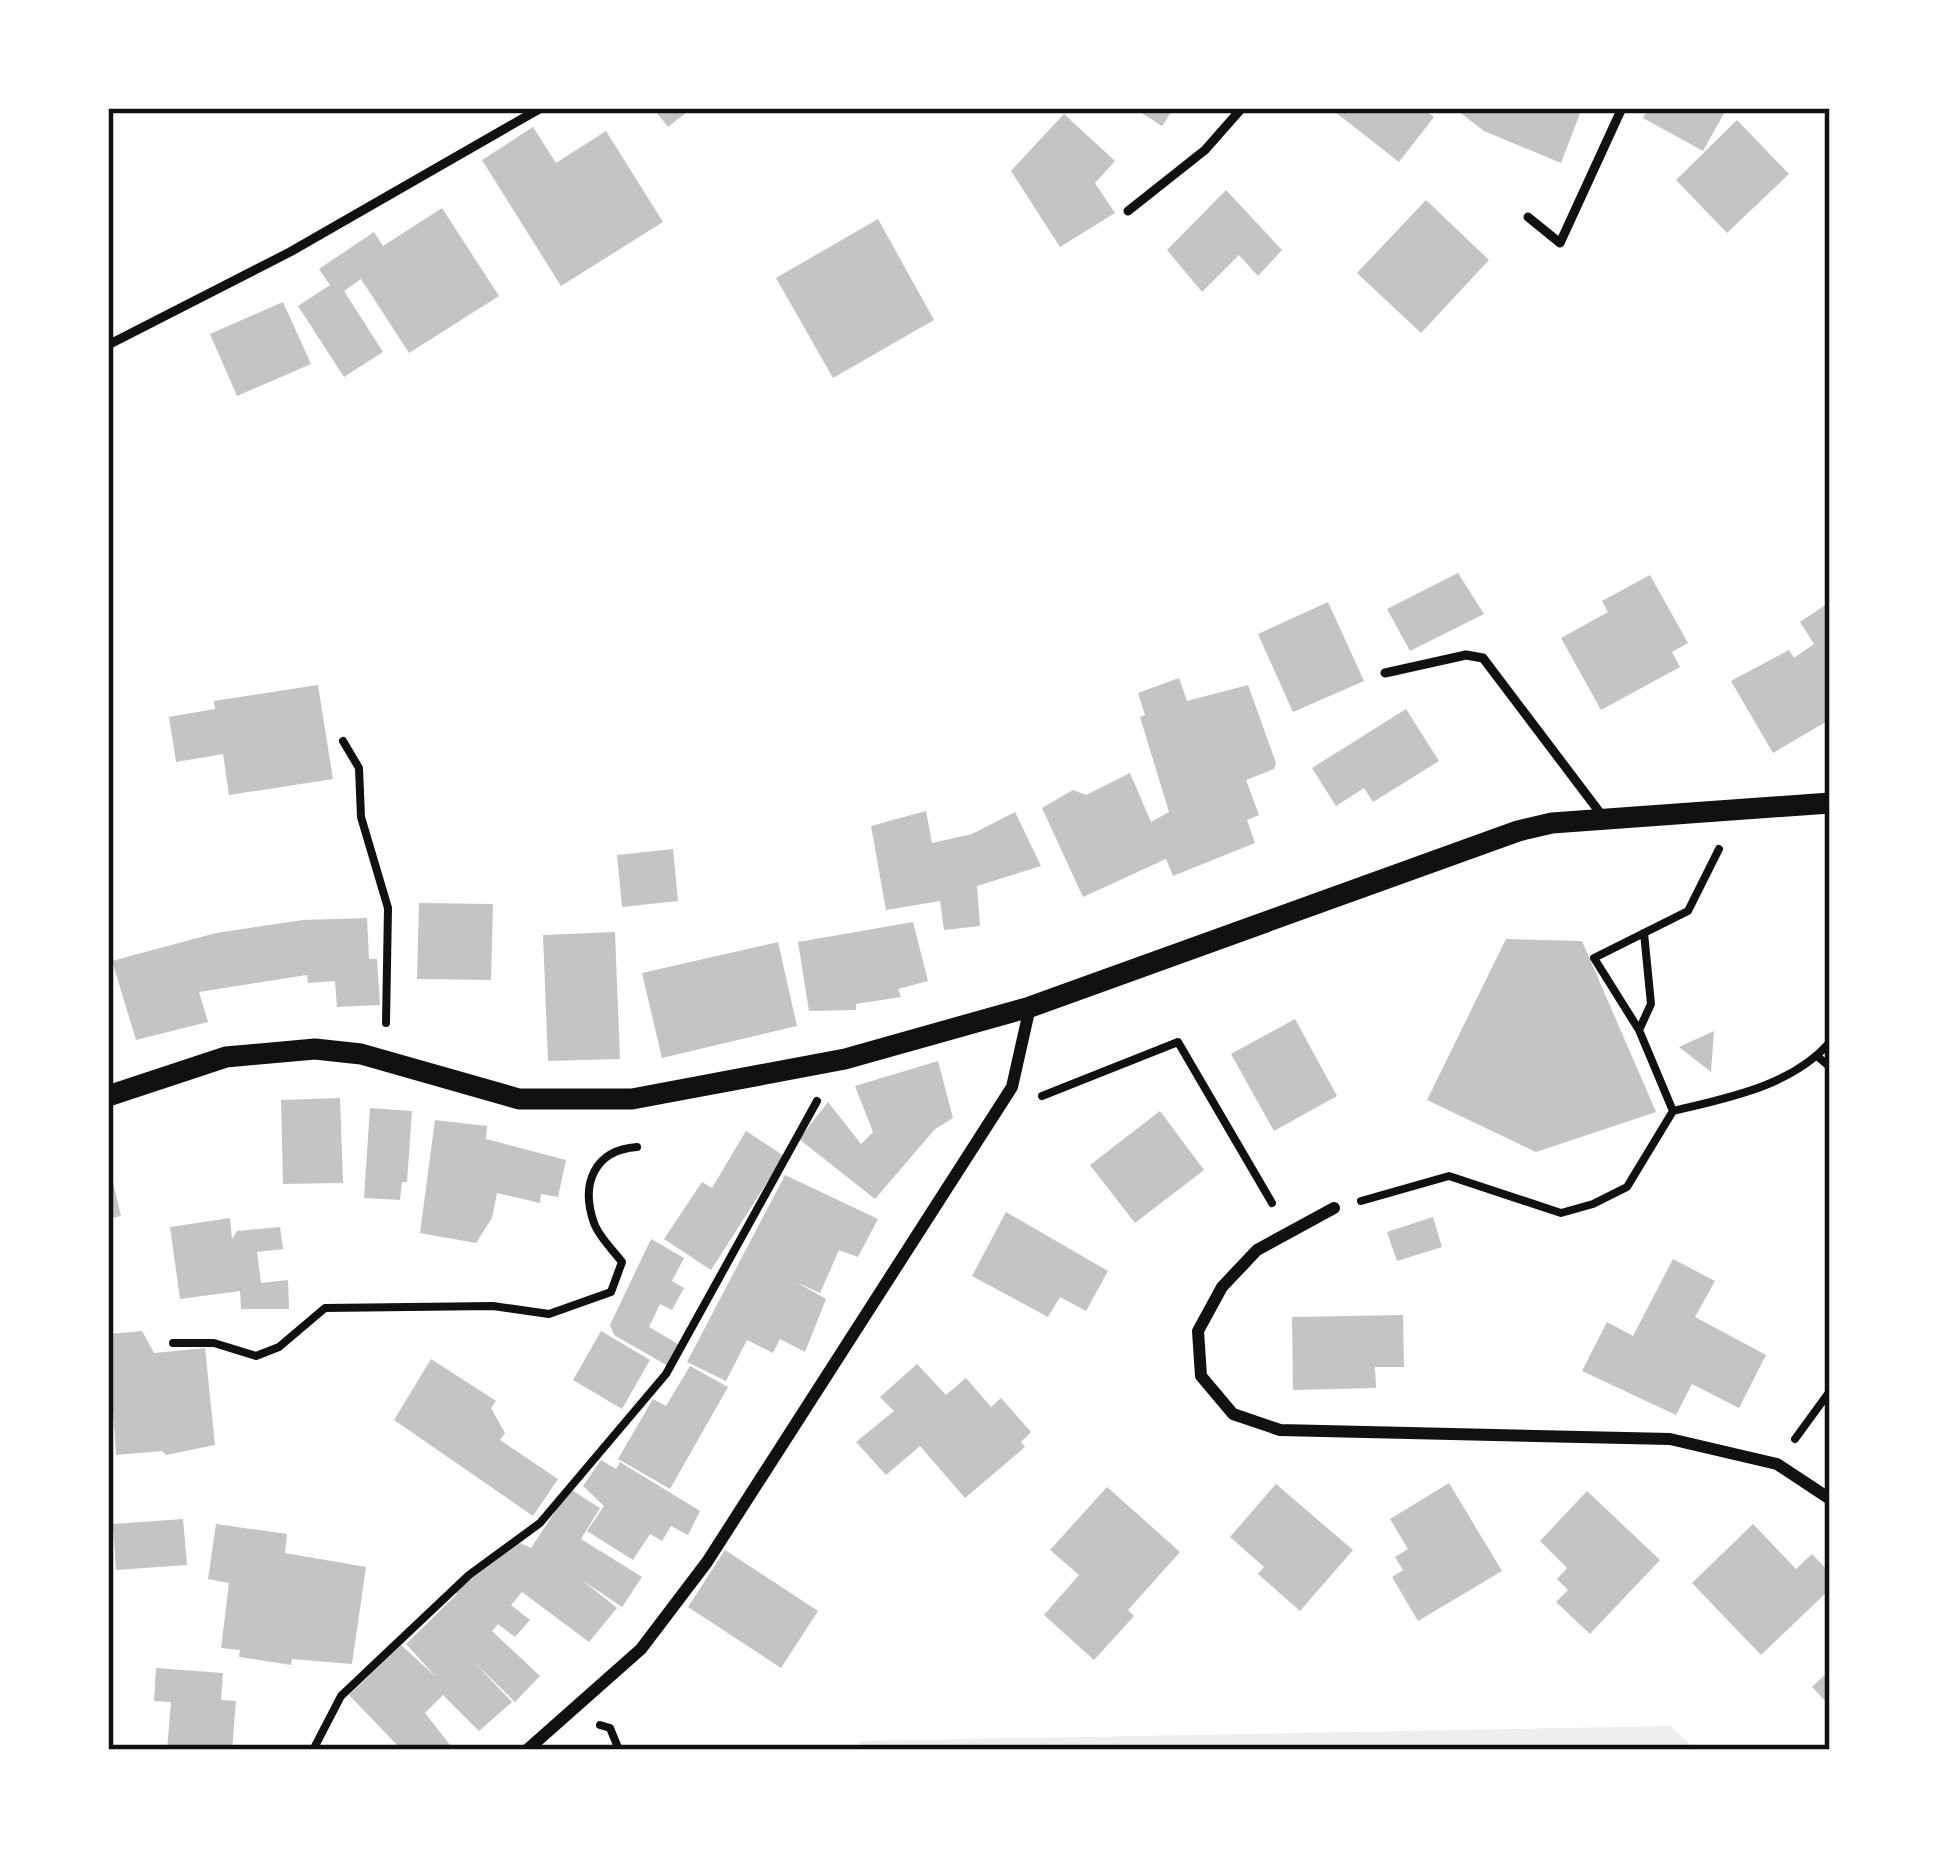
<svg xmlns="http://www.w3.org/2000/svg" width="1938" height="1858" font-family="Quicksand,sans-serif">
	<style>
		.green { fill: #eee }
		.building { fill: #c4c4c4 }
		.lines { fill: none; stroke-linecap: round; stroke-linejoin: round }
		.path { stroke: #111; stroke-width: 8 }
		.service { stroke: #111; stroke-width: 9 }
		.minor { stroke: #111; stroke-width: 12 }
		.tertiary { stroke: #111; stroke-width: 21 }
		.neatline { fill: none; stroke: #111; stroke-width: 4.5 }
	</style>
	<rect width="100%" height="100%" fill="#fff"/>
	<path class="green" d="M1670,1726L1696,1750H855L862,1741Z"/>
	<path class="building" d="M653,108H692L668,127Z
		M1134,108H1174L1162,126Z
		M1330,108H1422L1434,117L1399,162Z
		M1454,108H1582L1561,163L1484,131Z
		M1648,108H1727L1703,151L1643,118Z
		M1064,114L1115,161L1095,183L1115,213L1060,247L1011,171Z
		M1737,120L1789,174L1727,233L1676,180Z
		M533,127L556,163L606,131L663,222L561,286L482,160Z
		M1226,190L1282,250L1258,276L1239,255L1202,292L1167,250Z
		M1426,200L1489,260L1421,333L1357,273Z
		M442,208L499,296L409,353L361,279L344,291L383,352L344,377L298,306L330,285L319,269L374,232L383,246Z
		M878,219L934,320L833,378L776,278Z
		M283,302L311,364L237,396L210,334Z
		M1458,573L1484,614L1410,651L1387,609Z
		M1650,575L1688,643L1672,652L1680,667L1601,710L1561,638L1608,612L1602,601Z
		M1328,602L1364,681L1293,712L1258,634Z
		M1830,602L1829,720L1773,753L1731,681L1789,650L1794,658L1814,644L1800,622Z
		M1179,678L1187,701L1248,685L1276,763L1274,769L1246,780L1259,815L1247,820L1255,843L1173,876L1166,859L1083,897L1042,808L1073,790L1086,795L1130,773L1151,822L1169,812L1140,717L1145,715L1138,693Z
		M318,685L333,779L229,795L223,754L176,762L169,717L215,709L214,701Z
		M1406,709L1439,761L1373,802L1364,788L1336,806L1312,768Z
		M926,811L932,843L972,834L1015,812L1041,866L977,886L980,926L944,930L940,901L886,910L871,826Z
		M673,849L678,901L622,907L617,855Z
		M419,903L493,904L491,980L417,979Z
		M367,918L369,959H377L380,1005L337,1007L335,981L308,983L307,975L199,992L208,1022L136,1040L112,961L216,933L303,920Z
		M913,922L928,981L898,989L901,997L856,1004V1010L809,1011L798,942Z
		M615,932L620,1059L548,1061L543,935Z
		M1506,939L1582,941L1656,1112L1536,1152L1427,1100Z
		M778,942L797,1026L662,1058L642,973Z
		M1295,1019L1337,1096L1274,1131L1231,1054Z
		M1714,1031L1711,1072L1679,1047Z
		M938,1061L953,1118L935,1129L875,1199L799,1139L828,1102L861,1144L873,1132L855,1086Z
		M340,1098L343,1183L283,1184L281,1100Z
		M370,1108L412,1111L407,1182H402L400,1200L364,1198Z
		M1160,1111L1204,1170L1135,1223L1090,1165Z
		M435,1120L487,1126L486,1139L566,1160L558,1197L541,1194L540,1203L497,1193L492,1218L476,1243L420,1233Z
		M746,1131L784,1156L711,1270L664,1239L702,1182L712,1188Z
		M108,1161L121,1216L108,1219Z
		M785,1175L878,1219L858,1257L839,1250L820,1293L796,1282L826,1299L805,1352L780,1339L773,1353L747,1340L726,1381L687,1362Z
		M1006,1212L1108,1271L1086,1311L1060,1297L1048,1317L972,1276Z
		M1433,1217L1442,1247L1397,1261L1387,1232Z
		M230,1218L232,1239L237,1231L280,1227L283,1249L257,1252L261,1283L288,1280L289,1309H241L240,1291L180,1299L170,1227Z
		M651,1239L684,1258L672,1281L684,1288L672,1310L660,1304L649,1327L678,1344L668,1366L614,1335L610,1325Z
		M1673,1259L1715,1281L1695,1317L1766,1355L1739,1408L1692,1384L1676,1415L1582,1371L1607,1322L1633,1336Z
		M1403,1315L1404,1367H1375L1376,1388L1293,1390L1292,1317Z
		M142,1331L154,1353L205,1348L215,1445L166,1455L162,1451L116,1455L108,1334Z
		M601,1331L650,1360L622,1409L573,1380Z
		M431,1359L496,1401L491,1408L505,1433L500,1440L558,1479L533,1516L394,1420Z
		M917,1364L946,1395L966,1378L991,1407L1001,1398L1031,1432L1021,1442L1025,1447L965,1498L920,1446L886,1475L856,1442L894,1411L880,1397Z
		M690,1366L728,1387L670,1489L618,1459L653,1399L666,1406Z
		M601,1460L616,1469L620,1462L700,1511L688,1535L671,1526L662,1541L650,1534L633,1560L587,1531L604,1506L583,1486Z
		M1449,1483L1502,1571L1418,1621L1392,1577L1403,1570L1395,1557L1408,1549L1390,1519Z
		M1276,1484L1353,1550L1300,1611L1258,1574L1264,1567L1230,1537Z
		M1107,1487L1180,1552L1128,1610L1134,1616L1094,1660L1044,1615L1079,1575L1050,1550Z
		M570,1489L600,1508L581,1539L642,1577L622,1607L582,1580L617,1608L589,1642L522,1592L511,1605L530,1620L515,1637L498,1624L492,1631L540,1676L515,1702L473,1661L512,1702L479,1731L443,1695L425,1713L454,1750H402L349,1695L401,1645L436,1677L406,1644L457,1594L454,1591L520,1543L531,1548Z
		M1587,1491L1660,1560L1590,1634L1556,1602L1568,1590L1557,1579L1567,1568L1540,1541Z
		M183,1519L187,1565L116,1570L113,1524Z
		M216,1524L287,1534L285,1553L366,1567L352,1664L292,1659L291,1665L239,1657L240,1650L221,1648L229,1583L208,1579Z
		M1753,1524L1796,1569L1812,1554L1830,1573V1589L1761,1655L1692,1583Z
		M725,1550L818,1611L781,1668L688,1607Z
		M156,1668L223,1673L221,1700L236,1701L232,1750H167L171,1702L154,1701Z
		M1830,1670V1706L1812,1687Z"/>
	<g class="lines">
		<path class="path" d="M343,741L359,768L361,817L388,908L386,1023
			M1640,1028L1651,1004L1644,933
			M1817,1056L1830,1067
			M1042,1096L1178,1042L1272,1203
			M1673,1111L1639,1030L1594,958L1688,911L1719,849
			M1361,1201L1449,1176L1561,1213L1593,1204L1627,1187L1673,1111C1727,1098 1792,1086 1830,1042
			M173,1343H214L256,1356L279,1347L325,1308L493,1306L549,1314L611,1292L622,1262C613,1250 599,1237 594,1223C580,1183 595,1150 637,1147
			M1795,1439L1830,1391
			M600,1725L610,1728L619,1750
			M313,1750L341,1696L469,1575L540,1523L666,1374L817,1101"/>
		<path class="service" d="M1128,211L1205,150L1242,108
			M1528,217L1560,243L1622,108
			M108,345L290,252L541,108
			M1385,673L1466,655L1483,658L1604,818"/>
		<path class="minor" d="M1334,1208L1257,1250L1222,1287L1198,1331L1201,1376L1233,1414L1280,1430L1670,1439L1777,1464L1830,1499
			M527,1750L641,1649L707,1562L1012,1087L1030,1007"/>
		<path class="tertiary" d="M108,1096L226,1057L315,1049L361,1054L519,1099H632L845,1059L1030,1007L1518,831L1552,823L1830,803"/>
	</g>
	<rect width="1938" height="1858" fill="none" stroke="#ffffff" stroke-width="222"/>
	<rect x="111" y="111" width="1716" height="1636" class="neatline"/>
</svg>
